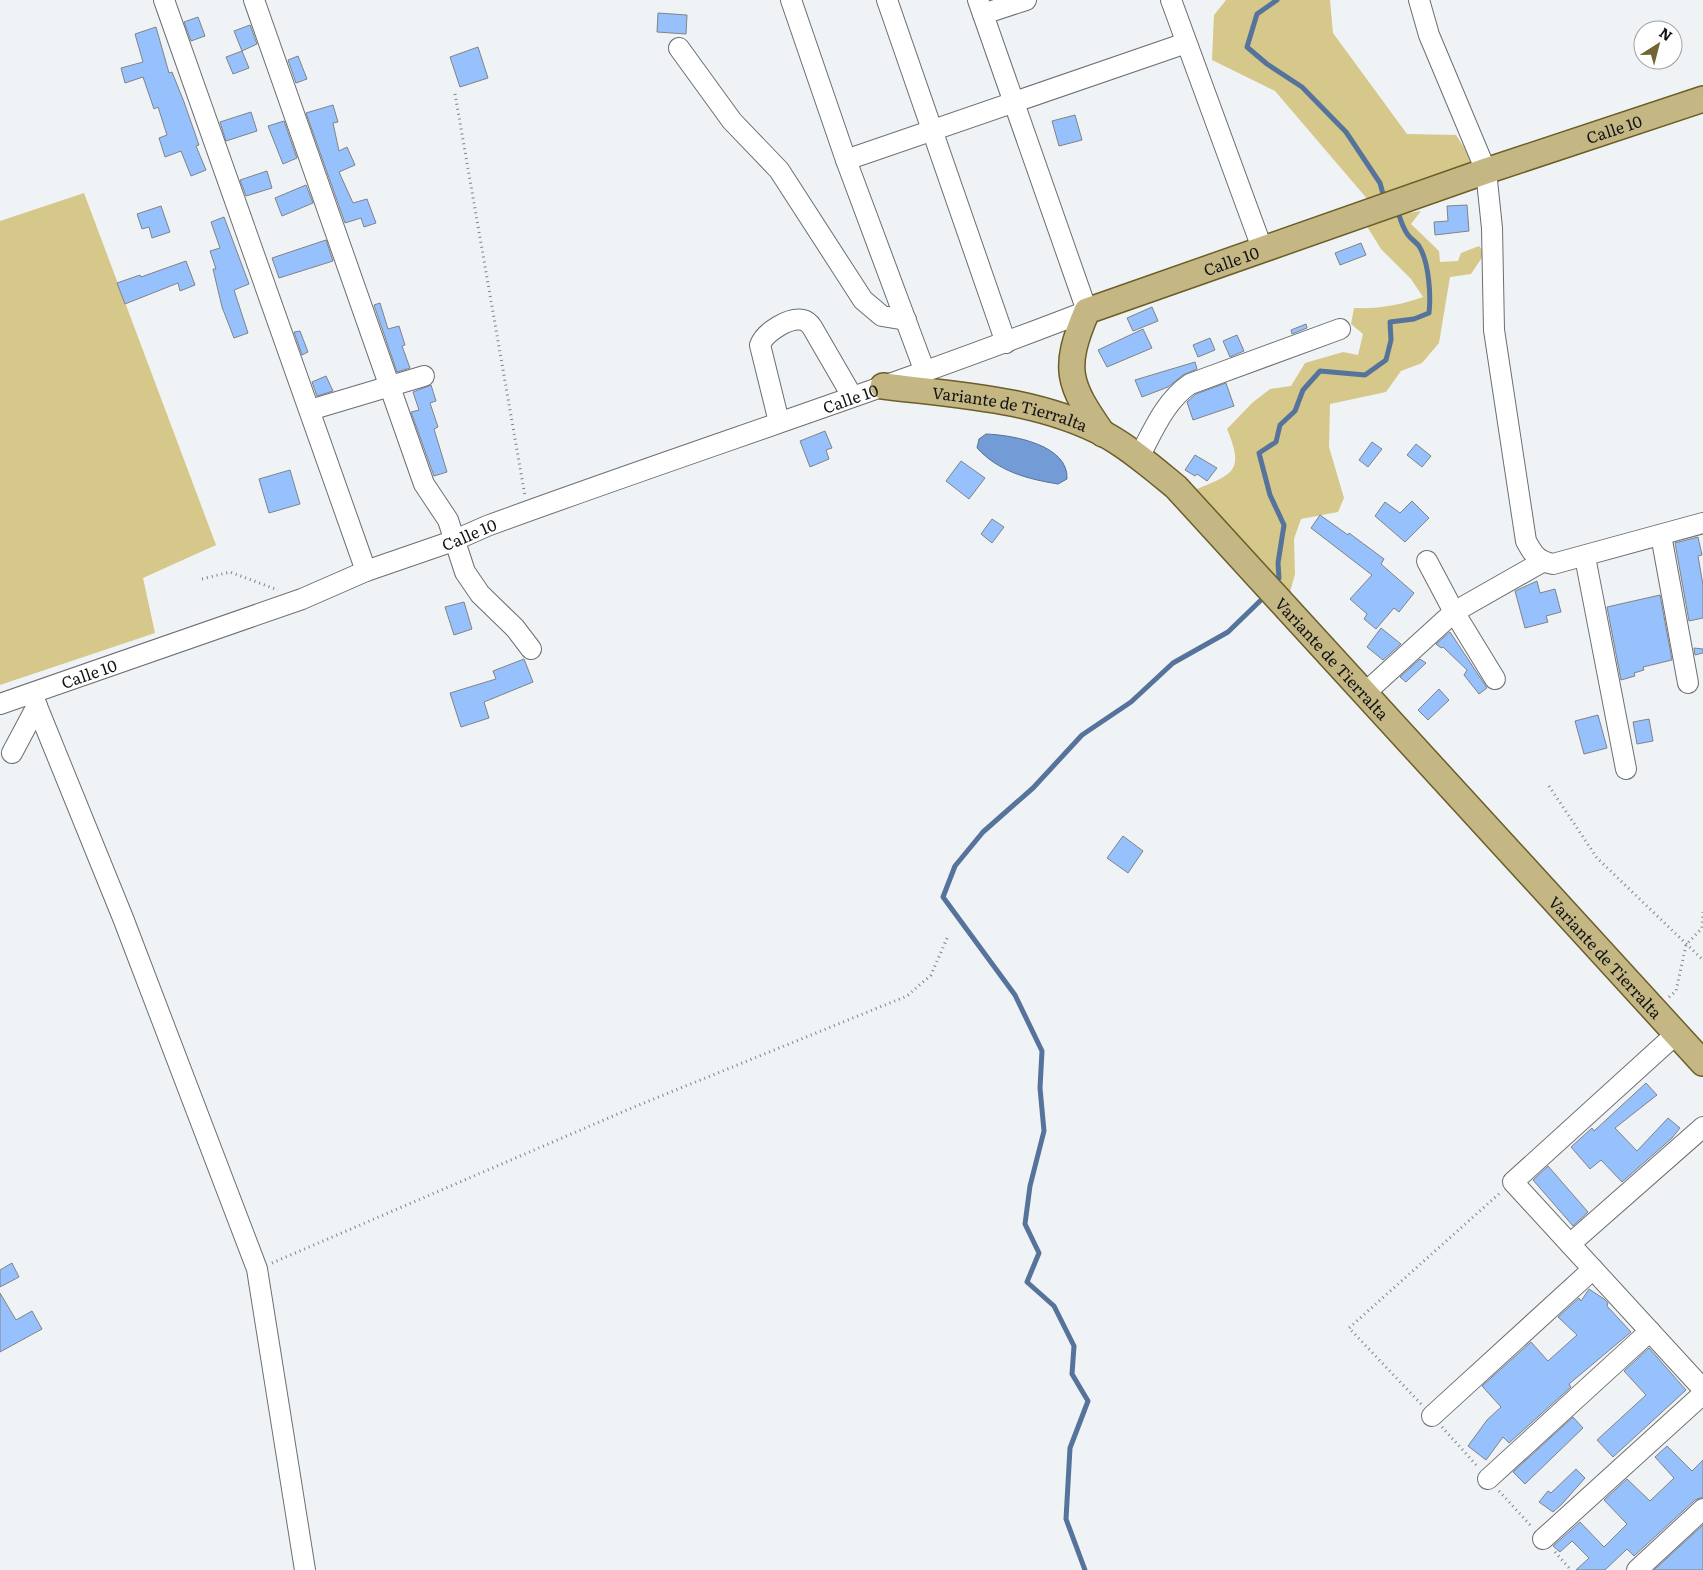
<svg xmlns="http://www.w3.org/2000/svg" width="1703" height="1570" font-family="Literata,serif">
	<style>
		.green { fill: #d6c78b }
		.water { fill: #739cd6; stroke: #56739c }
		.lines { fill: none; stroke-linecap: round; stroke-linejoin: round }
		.stream { stroke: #56739c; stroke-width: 5 }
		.building { fill: #96c1fc; stroke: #818386 }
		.minor-casing { stroke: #6c6e71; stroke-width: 22 }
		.major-casing { stroke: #6c5e28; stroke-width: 28 }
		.path { stroke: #818385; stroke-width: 3; stroke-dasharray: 1 4; stroke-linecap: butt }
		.minor { stroke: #fff; stroke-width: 20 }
		.major { stroke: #c4b784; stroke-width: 25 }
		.labels { text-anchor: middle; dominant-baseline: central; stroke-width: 4; stroke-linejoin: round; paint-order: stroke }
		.street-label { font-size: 16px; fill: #121314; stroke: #fff }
	</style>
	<rect width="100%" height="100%" fill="#f0f3f6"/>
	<path class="green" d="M1226,0H1330L1333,33L1407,134L1456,135L1475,164L1369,201L1275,91L1212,60L1214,15Z
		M84,193L216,545L143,578L155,633L0,685V221Z
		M1421,211L1411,224L1439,251L1440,262L1458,261L1461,253L1479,246L1485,253L1471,274L1450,277L1439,343L1422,363L1401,371L1386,392L1330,404L1329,447L1344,498L1338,512L1301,519L1294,539L1295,574L1289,596L1195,490C1233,474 1245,472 1227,429L1252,403L1270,389L1291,386L1305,363L1343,352L1358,355L1363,334L1351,324L1354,308C1378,309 1401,305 1423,297L1411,279L1381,249L1363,220Z"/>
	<path class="water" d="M986,434C1013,435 1069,445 1067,479L1058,484C1028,479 999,472 977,448L979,439Z"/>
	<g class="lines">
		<path class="stream" d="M1277,0L1257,14L1247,47L1267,64L1302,87L1346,132L1380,183L1383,194
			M1279,578L1278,563L1284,525L1270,495L1259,453L1276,442L1280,425L1295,411L1303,390L1320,371L1365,375L1386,360L1391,340L1390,322L1414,319L1429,313C1431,295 1429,262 1419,246C1416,242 1411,239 1408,235C1402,227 1400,218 1397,209
			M1085,1570L1066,1519L1070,1448L1088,1401L1072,1374L1074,1346L1054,1306L1027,1282L1039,1253L1025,1224L1030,1186L1044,1131L1040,1088L1042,1051L1015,995L943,897L955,866L983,832L1033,788L1082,735L1131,702L1173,663L1228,632L1260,601"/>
	</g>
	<path class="building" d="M658,13L687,15L686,34L657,32Z
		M198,17L205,36L191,41L184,22Z
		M250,25L257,44L242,51L234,31Z
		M156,27L169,73L172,72L184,102L199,145L196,146L206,170L191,176L181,151L165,157L159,138L167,135L158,107L154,109L143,77L125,83L121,68L143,62L135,34Z
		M478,47L488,78L460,87L450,57Z
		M242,51L249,68L233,74L226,57Z
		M298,56L307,79L296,83L288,60Z
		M333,105L338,122L333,123L339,151L347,147L355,165L339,172L353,203L367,199L376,223L364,227L361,218L345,223L306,113Z
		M251,112L257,131L226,141L220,122Z
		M1075,115L1082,140L1059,146L1052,121Z
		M284,121L297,158L283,164L268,126Z
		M267,171L272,188L246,196L240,180Z
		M306,185L313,203L282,216L275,198Z
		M1467,205L1469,231L1435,235L1434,222L1448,221L1447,206Z
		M161,206L170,232L152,238L149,227L142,229L137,214Z
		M224,217L249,284L234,290L248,333L234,338L222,307L213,269H216L210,251L220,248L211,222Z
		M326,240L333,261L279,278L272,258Z
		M1361,243L1366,255L1340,265L1335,253Z
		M186,261L195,285L180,291L178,283L125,304L117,283L140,275L141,277Z
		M380,303L388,329L399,326L405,345L402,346L410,368L397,372L374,305Z
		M1152,307L1158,321L1133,331L1127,318Z
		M1306,324L1307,328L1292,334L1291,330Z
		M1143,329L1152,348L1107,367L1098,350Z
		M300,331L308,352L302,355L294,332Z
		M1237,335L1244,351L1230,357L1223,341Z
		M1210,338L1215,350L1198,357L1193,345Z
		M1195,362L1197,369L1183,375L1168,387L1142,397L1135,380Z
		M326,376L333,391L317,396L312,382Z
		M1226,383L1234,406L1193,420L1187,402L1196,394Z
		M431,385L436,401L430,403L438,427L434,429L447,472L434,476L411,412L419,410L413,392Z
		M825,431L832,448L826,450L829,459L810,467L800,441Z
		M1372,442L1382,449L1368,467L1359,460Z
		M1416,444L1431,456L1422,467L1407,455Z
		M1195,455L1217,468L1207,481L1197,474L1195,476L1185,470Z
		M961,461L985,478L969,499L946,481Z
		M290,470L300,504L269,513L259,479Z
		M1412,501L1429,518L1405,542L1375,516L1385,502L1400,513Z
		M1320,515L1348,535L1349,533L1384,559L1381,564L1414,593L1399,612L1394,608L1376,629L1364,619L1367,614L1350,599L1372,575L1311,528Z
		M992,519L1004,527L992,543L981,534Z
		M1698,537L1702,555L1698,556L1703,585V618L1689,621L1675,543Z
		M1537,581L1540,593L1555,589L1561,612L1546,616L1548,622L1525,628L1515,591Z
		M1660,595L1672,660L1643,667L1644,670L1634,673L1635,676L1621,680L1607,607Z
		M464,602L472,629L454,635L445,607Z
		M1381,628L1401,644L1383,660L1367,647Z
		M1450,632L1487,688L1479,694L1464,675L1467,670L1443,647L1441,648L1436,644Z
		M1694,648L1703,649V653L1695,655Z
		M524,659L533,682L484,702L489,718L461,727L450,693L496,679L493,671Z
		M1420,659L1426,663L1406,682L1400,677Z
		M1439,689L1449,700L1428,720L1418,710Z
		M1598,715L1607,748L1584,754L1575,721Z
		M1649,719L1653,741L1637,744L1633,722Z
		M1123,836L1143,851L1128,873L1107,858Z
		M1646,1083L1657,1095L1615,1128L1637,1151L1668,1118L1680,1128L1672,1138L1622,1182L1601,1160L1590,1169L1571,1147L1592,1128L1594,1131Z
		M1548,1166L1588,1212L1573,1226L1533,1180Z
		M12,1263L19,1277L0,1287V1270Z
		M1589,1289L1604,1299L1608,1303L1607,1306L1631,1332L1569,1384L1571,1387L1509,1443L1503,1437L1486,1460L1468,1446L1487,1420L1501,1407L1482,1386L1531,1342L1548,1361L1577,1335L1558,1317L1579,1298L1581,1301Z
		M0,1293L16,1320L32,1311L42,1329L0,1352Z
		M1649,1348L1686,1390L1613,1457L1597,1440L1646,1395L1624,1371Z
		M1573,1417L1583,1428L1525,1484L1513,1472Z
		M1667,1446L1692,1471L1703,1460V1497L1695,1500L1634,1556L1627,1549L1605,1570H1576L1589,1558L1572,1541L1560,1552L1553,1546L1580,1522L1604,1547L1627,1524L1604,1500L1627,1479L1650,1501L1674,1478L1655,1457Z
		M1576,1469L1585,1478L1562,1504L1553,1512L1539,1502L1548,1491L1551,1493Z
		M1703,1525V1570H1654Z"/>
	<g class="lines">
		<g class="minor-casing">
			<g id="minor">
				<path d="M164,0L366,571"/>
				<path d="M254,0L424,484L448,520L465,572L480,594L515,628L531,649"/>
				<path d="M791,0L846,160L925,372"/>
				<path d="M887,0L1006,343"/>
				<path d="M1171,0L1262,248"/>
				<path d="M1419,0L1429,35L1486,171L1492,228L1494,330L1526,541C1533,554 1537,561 1553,564L1703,523"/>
				<path d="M983,14L1026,0"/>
				<path d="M679,48L732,121L779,170L863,300L882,316L906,320"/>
				<path d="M846,160L1186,43"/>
				<path d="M310,410L424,376"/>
				<path d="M779,422L760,345C765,332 789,317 803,320C807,321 810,324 812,327L852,396"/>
				<path d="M1139,457C1153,431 1165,401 1190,384L1340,329"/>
				<path d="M1661,535L1688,683"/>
				<path d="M1585,557L1626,769"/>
				<path d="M1427,561L1454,612L1495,679"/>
				<path d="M1365,693L1454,612L1542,562"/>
				<path d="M32,694L123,918L257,1269L305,1570"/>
				<path id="s1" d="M0,704L302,599L366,571L453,541L487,526C686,453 889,388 1087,311L978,0"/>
				<path d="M12,753L37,706"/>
				<path d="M1676,1034L1513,1182L1703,1389"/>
				<path d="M1570,1244L1703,1127"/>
				<path d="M1432,1416L1593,1269"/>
				<path d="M1488,1479L1650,1331"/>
				<path d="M1543,1539L1703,1394"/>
				<path d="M1637,1570L1703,1509"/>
			</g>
		</g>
		<g class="major-casing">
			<g id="major">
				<path id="s2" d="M883,386C957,395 1039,399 1106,435C1131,449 1154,469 1176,487L1703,1063"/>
				<path id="s3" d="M1103,434C1068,384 1062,369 1087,311L1486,171L1703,99"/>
			</g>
		</g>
		<path class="path" d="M455,94L525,496
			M202,579L230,572L278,590
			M1549,786L1597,858L1703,960
			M1669,997L1676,991L1686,945L1702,928L1703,912
			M272,1263L634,1107L907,996L931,975L948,936
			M1421,1404L1349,1328L1501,1192
			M1442,1427L1478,1467
			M1499,1491L1532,1527
			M1555,1552L1571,1570"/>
		<use href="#minor" class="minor"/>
		<use href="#major" class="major"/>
	</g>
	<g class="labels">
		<g class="street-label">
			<text stroke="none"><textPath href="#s3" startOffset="691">Calle 10</textPath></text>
			<text stroke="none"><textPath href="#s3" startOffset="286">Calle 10</textPath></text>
			<text stroke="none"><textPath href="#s1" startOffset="904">Calle 10</textPath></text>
			<text stroke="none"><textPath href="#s2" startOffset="129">Variante de Tierralta</textPath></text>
			<text stroke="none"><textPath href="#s1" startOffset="499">Calle 10</textPath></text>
			<text stroke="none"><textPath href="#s2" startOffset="549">Variante de Tierralta</textPath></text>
			<text stroke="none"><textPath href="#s1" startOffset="94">Calle 10</textPath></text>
			<text stroke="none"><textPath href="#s2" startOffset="954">Variante de Tierralta</textPath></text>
		</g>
	</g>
	<g transform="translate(1658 45) rotate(36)"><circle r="24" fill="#ffffff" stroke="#a0a1a1"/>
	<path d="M0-4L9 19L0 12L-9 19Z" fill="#726532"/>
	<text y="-8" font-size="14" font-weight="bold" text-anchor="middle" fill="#121314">N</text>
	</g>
</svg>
